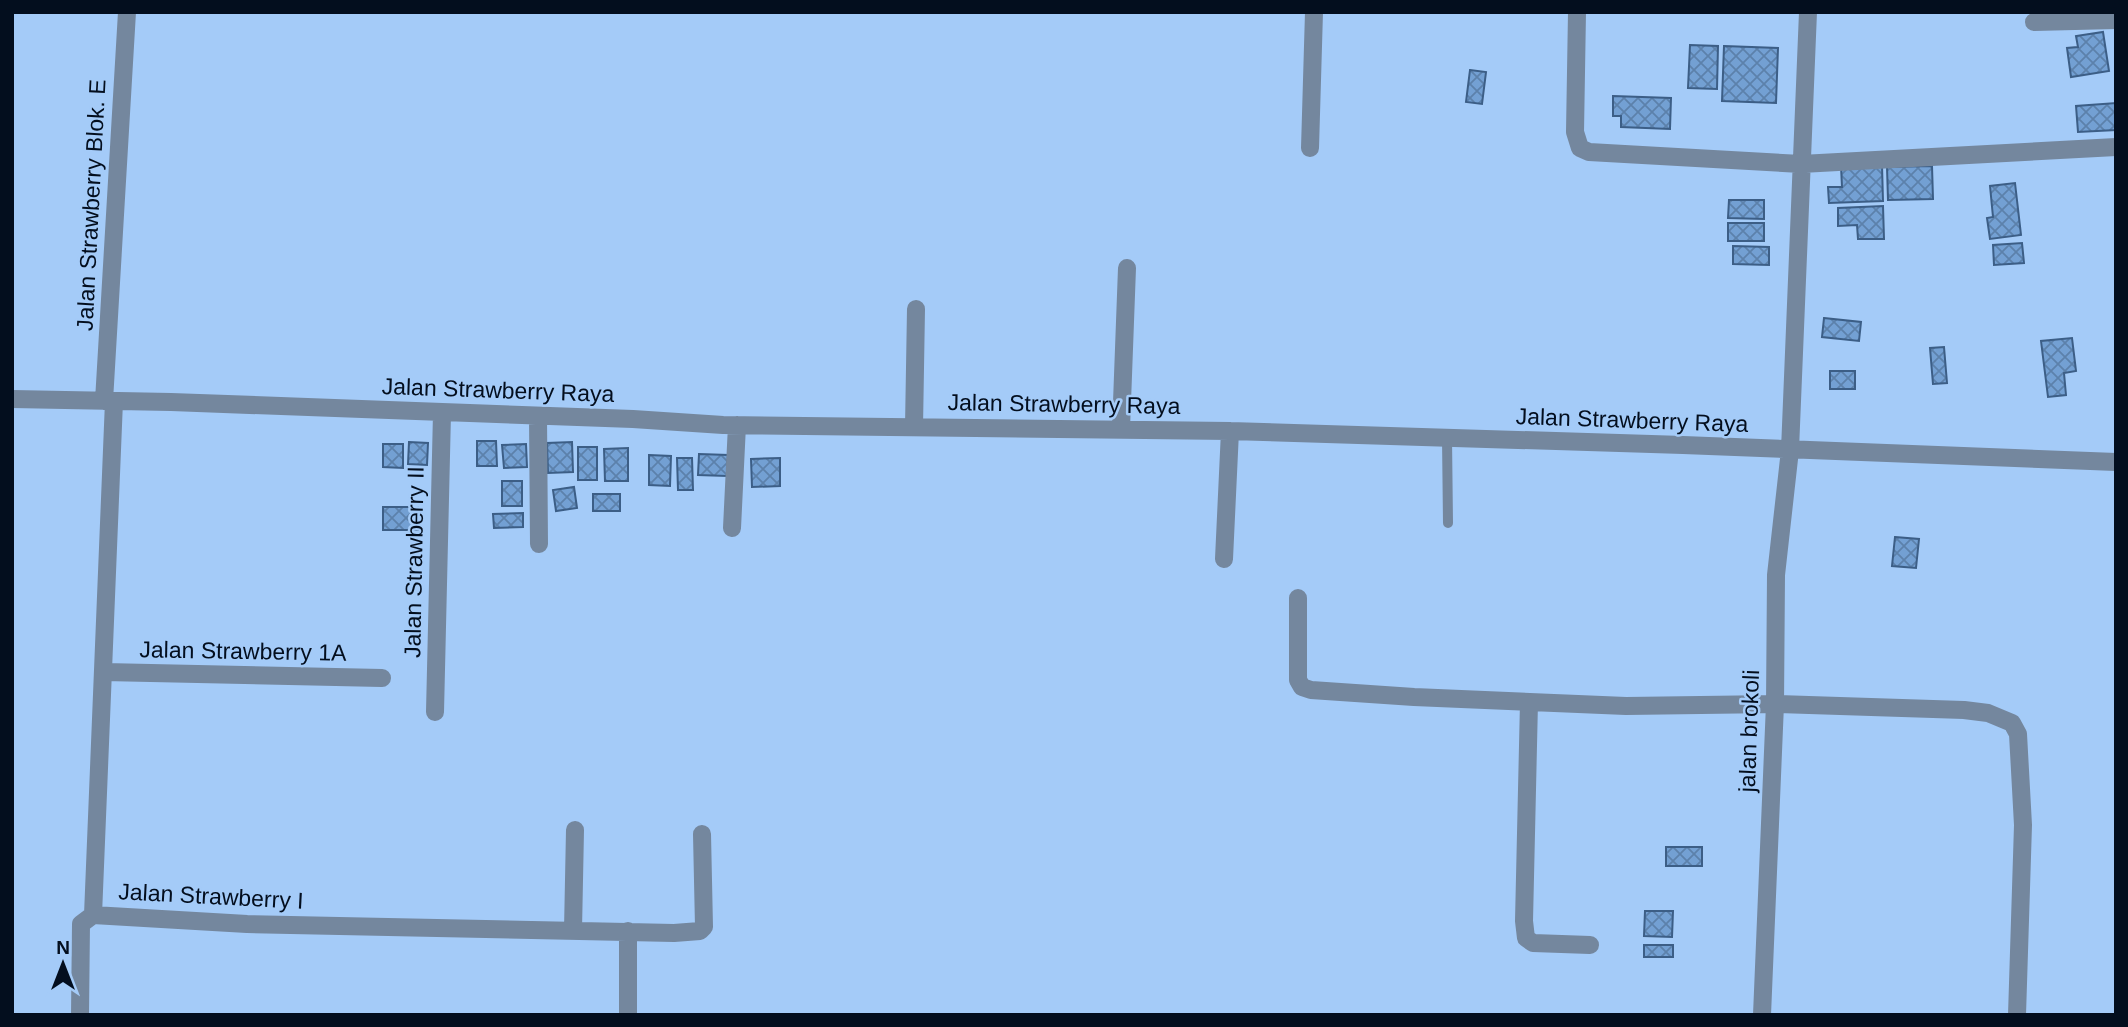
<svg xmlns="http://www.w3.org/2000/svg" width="2128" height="1027" font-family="Arial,sans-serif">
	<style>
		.building { fill: url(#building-cross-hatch); stroke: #3c5e86; stroke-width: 2 }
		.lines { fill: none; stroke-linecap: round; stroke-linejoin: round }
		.service { stroke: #74879e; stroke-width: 10 }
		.minor { stroke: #74879e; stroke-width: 18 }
		.labels { text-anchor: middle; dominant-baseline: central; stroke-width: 5; stroke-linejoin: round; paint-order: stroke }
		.street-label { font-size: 23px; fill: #030e1e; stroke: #a4cbf8 }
	</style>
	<defs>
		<pattern id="building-cross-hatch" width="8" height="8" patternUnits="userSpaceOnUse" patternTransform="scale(1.75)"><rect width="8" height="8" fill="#73a0d3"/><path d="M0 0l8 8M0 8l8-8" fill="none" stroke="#5c81ab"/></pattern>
	</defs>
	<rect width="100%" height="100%" fill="#a4cbf8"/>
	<path class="building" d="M2103,32L2109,71L2071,77L2067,48L2078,47L2076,36Z
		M1690,45L1718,46L1717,89L1688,88Z
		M1724,46L1778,48L1776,103L1722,101Z
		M1470,70L1486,72L1482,104L1466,102Z
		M1613,96L1671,98L1670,129L1621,127V116H1613Z
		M2116,103V130L2078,132L2076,106Z
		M1882,165L1883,201L1829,203L1828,187H1842L1841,166Z
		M1932,166L1933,199L1888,200L1887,167Z
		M2015,183L2021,235L1990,239L1987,218L1993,217L1990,186Z
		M1729,200H1764V219L1728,218Z
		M1883,206L1884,239H1858L1857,225L1838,226V208Z
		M1728,223H1764V241H1728Z
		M2022,243L2024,263L1994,265L1993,245Z
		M1733,246L1769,247V265L1733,264Z
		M1824,318L1861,322L1859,341L1822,337Z
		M2072,338L2076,371L2064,373L2066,395L2048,397L2041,341Z
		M1944,347L1947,383L1933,384L1930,348Z
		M1830,371H1855V389H1830Z
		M477,441H496L497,466H477Z
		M409,442L428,443L427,465L408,464Z
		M572,442L573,472L548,473L547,443Z
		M383,444H403V468L383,467Z
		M526,444L527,467L504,468L502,445Z
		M578,447H597V480H578Z
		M628,448V481H605L604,449Z
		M699,454L728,455L727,476L698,475Z
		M649,455L671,456L670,486L649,485Z
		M677,458H692L693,490H678Z
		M780,458V486L752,487L751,459Z
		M502,481H522V506H502Z
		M574,487L577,508L556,511L553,490Z
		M593,494H620V511H593Z
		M383,507H418V530H383Z
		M523,513V527L494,528L493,514Z
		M1895,537L1919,539L1916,568L1892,566Z
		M1666,847H1702V866H1666Z
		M1645,911H1673L1672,937L1644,936Z
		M1644,945H1673V957H1644Z"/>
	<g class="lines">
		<path class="service" d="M1447,438L1448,523"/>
		<path class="minor" d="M1577,12L1575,132L1580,148L1589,152L1801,164L2116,147
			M2034,22L2116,20
			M1310,148L1314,12
			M12,399L171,402L633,419L723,425L1230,431L1683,445L2116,462
			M104,401L127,12
			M114,401L93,915L247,924L674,933L700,931L704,927L702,834
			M538,416L539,544
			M914,427L916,309
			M1121,429L1127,268
			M732,528L737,425
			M1224,559L1230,431
			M1298,598V680L1302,687L1311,690L1414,697L1626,706L1775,704L1964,710L1988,713L2012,723L2018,734L2023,825L2017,1015
			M104,672L382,678
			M1529,702L1524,921L1526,938L1533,943L1590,945
			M435,712L442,413
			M573,930L575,830
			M628,931V1015
			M80,1015L81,924L93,915
			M1762,1015L1775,704L1776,575L1790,450L1808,12"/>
	</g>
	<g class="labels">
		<g class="street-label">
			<text transform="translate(91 205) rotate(-87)">Jalan Strawberry Blok. E</text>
			<text transform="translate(498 390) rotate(2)">Jalan Strawberry Raya</text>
			<text transform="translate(1064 404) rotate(1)">Jalan Strawberry Raya</text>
			<text transform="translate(1632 420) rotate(2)">Jalan Strawberry Raya</text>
			<text transform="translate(414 562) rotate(-89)">Jalan Strawberry II</text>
			<text transform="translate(243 651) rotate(1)">Jalan Strawberry 1A</text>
			<text transform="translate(1749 731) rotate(-88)">jalan brokoli</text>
			<text transform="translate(211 896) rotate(3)">Jalan Strawberry I</text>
		</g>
	</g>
	<rect width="2128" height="1027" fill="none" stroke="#030e1e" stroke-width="28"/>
	<g transform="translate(63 964)" stroke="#a4cbf8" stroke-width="5" paint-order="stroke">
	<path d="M0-5L12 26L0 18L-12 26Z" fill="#030e1e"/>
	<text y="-10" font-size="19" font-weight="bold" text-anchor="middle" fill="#030e1e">N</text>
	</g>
</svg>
